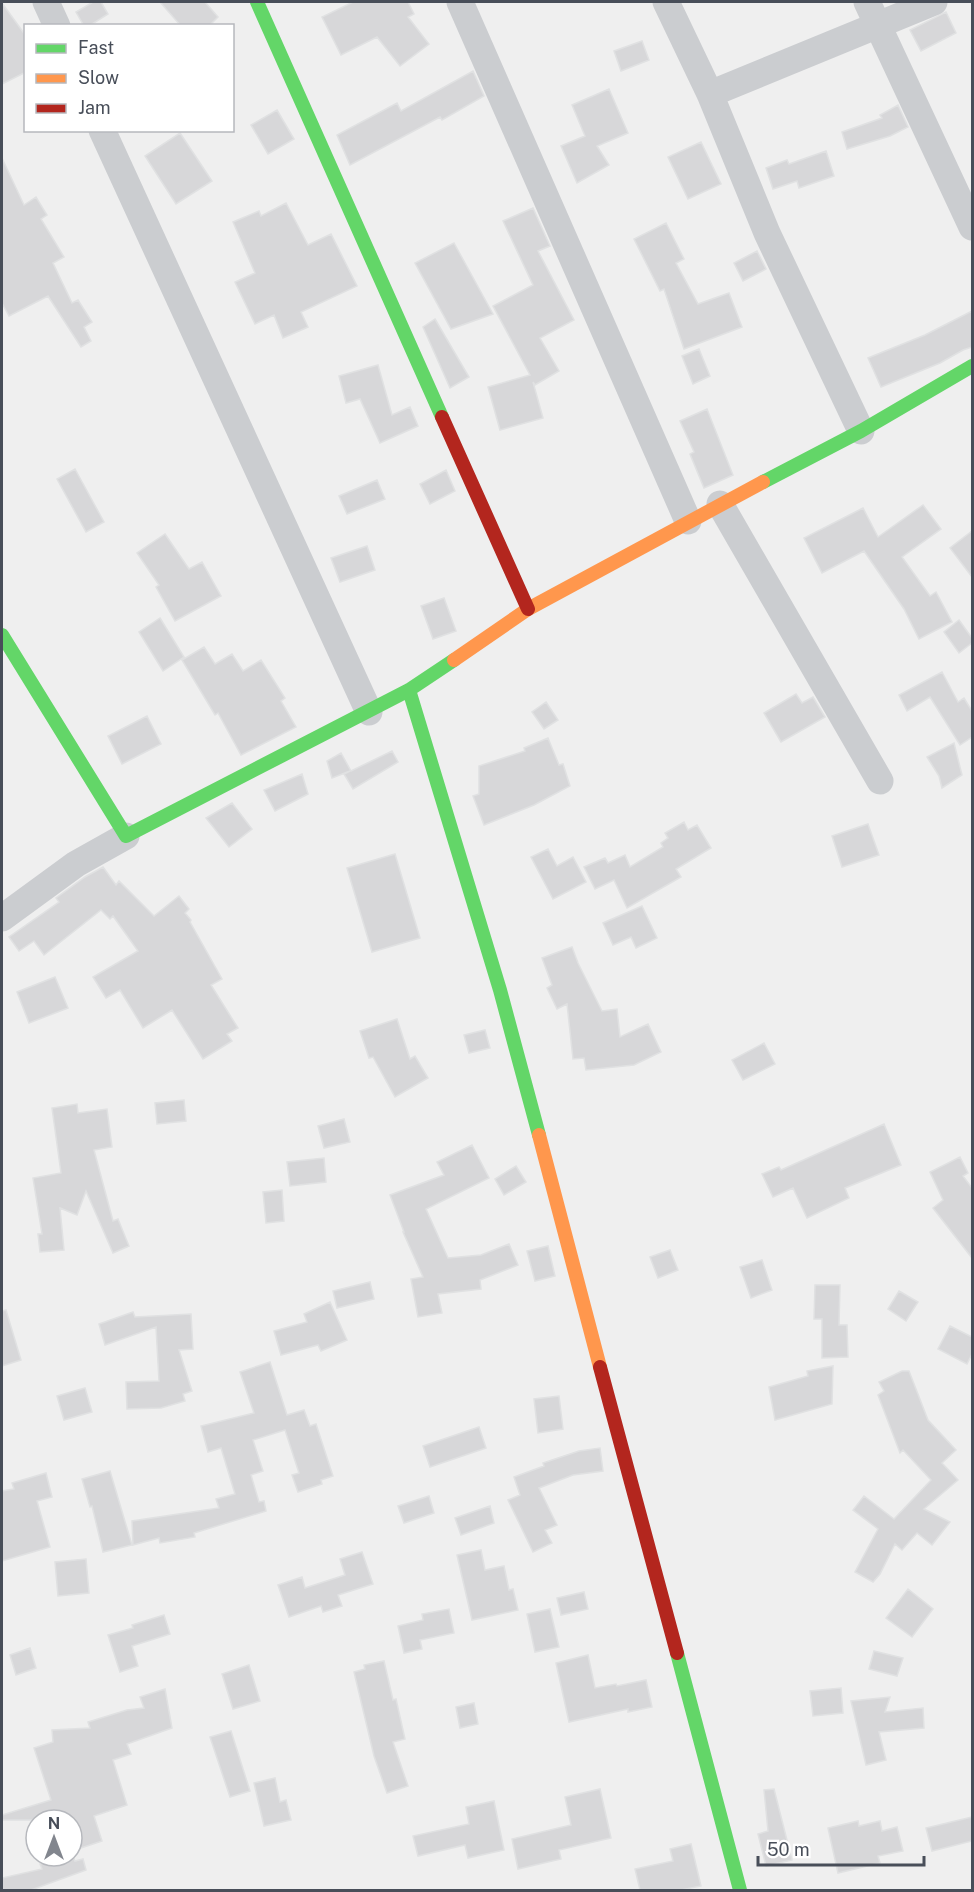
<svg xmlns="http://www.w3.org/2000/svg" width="974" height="1892" font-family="'Public Sans',sans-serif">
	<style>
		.building { fill: #d7d7d9; stroke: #e0e1e2; stroke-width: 1.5 }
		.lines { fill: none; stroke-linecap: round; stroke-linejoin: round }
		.street { stroke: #cbcdd0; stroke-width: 27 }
		.fast { stroke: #63d668; stroke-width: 14 }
		.slow { stroke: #ff974d; stroke-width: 14 }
		.jam { stroke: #b3261e; stroke-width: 14 }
	</style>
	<rect width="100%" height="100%" fill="#efefef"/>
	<path class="building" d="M93,2H101L108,14L89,26H84L76,12Z
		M160,2H205L218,17L209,26H181Z
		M353,2H408L414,14L408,17L429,44L400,66L377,37L341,55L322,17Z
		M2,3L26,36V72L2,84Z
		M946,12L956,33L921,51L910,30Z
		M642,41L649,60L621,71L614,51Z
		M473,71L484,96L442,120L440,117L350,165L337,135L397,103L401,111Z
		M609,89L628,133L597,146L609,165L577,183L561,146L585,136L572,105Z
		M898,105L908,127L890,136L847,149L842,132L882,118L880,115Z
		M277,110L294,139L268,154L251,125Z
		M180,133L212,181L176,204L145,156Z
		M701,142L721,184L688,199L668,157Z
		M826,151L834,176L799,188L797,181L773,189L766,168L787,160L789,164Z
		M2,158L24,205L36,197L47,215L41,219L64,257L53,263L72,303L78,300L92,322L84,327L91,341L81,347L48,296L9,316L2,303Z
		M286,203L308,245L331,234L357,286L301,312L308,327L283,338L274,315L255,324L235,282L255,273L233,222L259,211L261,216Z
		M533,208L550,246L538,251L574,320L540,338L559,371L535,385L533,382L543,418L500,430L488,387L530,375L493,306L533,285L503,221Z
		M666,223L684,259L676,263L698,304L729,293L742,327L684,349L664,289L660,291L634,239Z
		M454,243L493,314L451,329L415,263Z
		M757,251L766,269L743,281L734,263Z
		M972,311V347L963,350L940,363L881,387L868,358L925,335Z
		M435,319L469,377L450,388L423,327Z
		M699,349L710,376L693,384L682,356Z
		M378,365L392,415L410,407L418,426L380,443L360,399L346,403L339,376Z
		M707,409L733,475L704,488L690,454L694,452L680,421Z
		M75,469L104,522L86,532L57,479Z
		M446,470L455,491L430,504L420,484Z
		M377,480L385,499L347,514L339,496Z
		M923,505L941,529L902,557L930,596L936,592L952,622L919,639L904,609L864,551L822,573L804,538L863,508L878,537Z
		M972,531V577L950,548Z
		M165,534L189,569L202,562L221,596L175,621L156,587L159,585L137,553Z
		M367,546L375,570L340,582L331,558Z
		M444,598L456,631L433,639L421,606Z
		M160,618L184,657L163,671L139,632Z
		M959,620L972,638V643L959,653L944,632Z
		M204,647L215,664L232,654L243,671L261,660L285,698L281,701L296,727L241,755L218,713L215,715L182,660Z
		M942,672L958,702L964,698L972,711V737L960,745L930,697L907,711L899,695Z
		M796,694L802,703L813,697L825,717L781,742L764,713Z
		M546,702L558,720L544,729L532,712Z
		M147,716L161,744L122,764L108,736Z
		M548,738L559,765L563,764L570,786L534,805L484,825L473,796L479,794V766L525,751L524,748Z
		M954,743L962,775L942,788L939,776L927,757Z
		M392,751L398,762L353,789L344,774L350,771L332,778L327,761L341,753L351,771Z
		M302,774L308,794L275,811L264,790Z
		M232,803L252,829L229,847L206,818Z
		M684,822L688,830L697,825L711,848L676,869L681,877L627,908L614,880L595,889L584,867L605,858L608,863L625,855L630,867L663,847L661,843L668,838L665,833Z
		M868,824L879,855L842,867L832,836Z
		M548,849L557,866L573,857L586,882L553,899L531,857Z
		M395,854L420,938L372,952L347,868Z
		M103,867L116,885L119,881L154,916L179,896L189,909L185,913L191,920L190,922L222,979L211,985L238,1028L227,1034L232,1041L203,1059L172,1010L143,1028L120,990L106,998L93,977L138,951L113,916L110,919L101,910L44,955L34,941L19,951L9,937L59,902L56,898L85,877Z
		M642,906L657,938L636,948L631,937L613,945L603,923Z
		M572,947L578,963L602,1011L617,1009L620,1037L648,1024L661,1052L634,1065L586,1070L584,1058L573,1059L567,1004L557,1009L547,988L552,985L542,958Z
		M55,977L68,1008L29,1023L17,992Z
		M397,1019L410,1059L415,1056L428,1078L395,1097L373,1057L369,1058L360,1031Z
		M485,1030L490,1048L469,1053L464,1035Z
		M764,1043L775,1064L743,1080L732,1060Z
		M184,1100L186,1121L157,1124L155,1103Z
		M77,1104L78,1113L107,1109L112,1147L94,1150L113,1221L118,1219L129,1246L113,1253L86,1191L77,1215L60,1208L64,1250L40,1252L38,1234H42L33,1178L61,1173L52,1108Z
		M344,1119L350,1142L324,1148L318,1126Z
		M884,1124L901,1165L845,1188L849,1198L807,1218L793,1188L773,1197L762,1174L779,1167L781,1170Z
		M472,1145L489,1178L426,1209L448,1258L481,1255L509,1244L518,1265L480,1280L481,1289L438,1294L442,1313L418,1317L411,1279L423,1277L403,1232H404L390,1195L444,1175L437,1162Z
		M960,1157L968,1173L963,1176L972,1188V1258L933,1208L943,1200L930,1172Z
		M324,1158L326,1182L290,1186L287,1162Z
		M516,1166L526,1182L504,1195L495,1179Z
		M282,1190L284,1221L266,1223L263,1192Z
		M548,1246L555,1276L535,1281L527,1251Z
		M670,1250L678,1270L658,1278L650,1257Z
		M762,1260L772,1290L751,1298L740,1267Z
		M370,1282L374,1299L337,1308L333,1291Z
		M815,1285H840L839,1325H847L848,1357L822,1358V1319H814Z
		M899,1291L918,1302L906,1321L888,1309Z
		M330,1302L347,1340L321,1351L318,1345L281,1355L274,1331L307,1322L304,1314Z
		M6,1310L21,1360L2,1366V1311Z
		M133,1312L135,1317L191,1314L193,1349L179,1350L192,1391L183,1394L185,1401L161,1408L127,1409L126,1382L159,1381L156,1327L105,1345L99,1324Z
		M950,1326L972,1337V1354L967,1364L938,1349Z
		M270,1362L287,1415L304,1410L310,1426L316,1424L333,1476L321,1480L322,1484L298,1492L292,1475L299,1473L285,1430L253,1440L263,1471L251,1475L259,1502L264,1501L266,1511L194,1533L195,1537L160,1543L159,1538L133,1545L132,1521L219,1508L216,1499L235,1494L221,1448L208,1452L201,1426L254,1413L240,1372Z
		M833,1366L832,1404L775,1420L769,1387L808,1376L807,1371Z
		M902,1371H909L928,1420L956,1450L942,1463L958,1480L924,1509L950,1522L932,1545L917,1533L902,1550L895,1544L880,1574L873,1582L855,1572L878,1529L853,1510L864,1496L894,1519L931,1480L903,1450L900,1453L878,1395L884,1391L879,1382Z
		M85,1388L92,1412L64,1420L57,1396Z
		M559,1396L563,1429L538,1433L534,1399Z
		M479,1427L486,1448L430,1467L423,1446Z
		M600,1448L603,1471L573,1475L539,1488L557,1525L545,1530L552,1543L533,1552L508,1500L520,1495L514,1477L544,1466L543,1463L579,1451Z
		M110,1471L132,1545L103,1552L92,1506L90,1507L82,1479Z
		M46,1473L52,1497L37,1501L50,1547L2,1561V1491L14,1489L12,1483Z
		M429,1496L434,1513L404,1523L398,1506Z
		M490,1506L494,1523L461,1535L455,1518Z
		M481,1550L485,1570L504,1566L509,1590L513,1589L518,1610L472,1620L457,1555Z
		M362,1552L373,1584L338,1595L342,1606L323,1612L321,1606L289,1617L278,1585L302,1577L305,1588L345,1575L340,1559Z
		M86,1559L89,1593L58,1596L55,1562Z
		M908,1589L933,1609L912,1637L886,1618Z
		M584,1592L588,1609L561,1615L557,1598Z
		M449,1609L454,1633L420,1640L422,1649L404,1653L398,1626L423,1620L422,1614Z
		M550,1609L559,1647L535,1652L527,1614Z
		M164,1615L170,1634L132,1646L138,1666L120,1672L108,1635L133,1628L132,1625Z
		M30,1648L36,1668L16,1675L10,1655Z
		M874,1651L903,1658L897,1676L869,1669Z
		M588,1655L595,1688L616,1684L617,1686L646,1680L652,1707L628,1712V1709L569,1722L556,1663Z
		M384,1661L393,1700L396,1699L405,1739L393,1742L408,1786L387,1793L374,1756L354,1672L365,1669L364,1665Z
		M249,1665L260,1701L233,1709L222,1674Z
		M841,1688L843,1713L813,1716L810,1691Z
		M165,1689L172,1728L127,1744L131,1754L113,1760L127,1805L94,1816L102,1841L72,1851V1820H2V1815L51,1800L34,1748L53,1742L52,1730L90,1728L88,1722L127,1710L144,1708L140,1697Z
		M890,1697L885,1712L923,1708L924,1728L879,1732L886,1760L866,1765L851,1701Z
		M474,1703L478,1724L460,1728L456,1707Z
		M231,1731L250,1791L230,1797L210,1737Z
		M275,1778L280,1802L286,1800L291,1820L264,1826L254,1783Z
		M600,1789L611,1838L559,1850L561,1859L518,1869L512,1839L571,1825L565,1797Z
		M774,1789L792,1860L766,1866L758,1834L768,1831L764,1790Z
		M494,1801L504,1850L468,1858L465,1845L418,1856L413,1836L469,1824L466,1807Z
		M972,1817V1841L932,1851L926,1828Z
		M858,1821L859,1826L880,1821L882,1831L897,1827L903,1851L878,1856L880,1863L838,1873L828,1828Z
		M691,1844L701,1886L681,1890H640L635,1869L673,1861L670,1849Z
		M72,1854L75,1861L83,1859L86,1870L31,1890H2V1878L42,1869L40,1864L60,1856H72Z"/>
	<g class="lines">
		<path class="street" d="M46,2L57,26
			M460,2L688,521
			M666,2L710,94L767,233L861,431
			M867,2L972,227
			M710,94L934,2
			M102,130L369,712
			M720,504L880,781
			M2,918L76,864L126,836"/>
		<path class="fast" d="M257,2L442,417
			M763,482L861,431L972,366
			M2,635L126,836L409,690L454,660
			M409,690L500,990L539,1135
			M677,1653L740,1890"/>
		<path class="slow" d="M454,660L528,609L763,482
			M539,1135L600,1367"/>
		<path class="jam" d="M442,417L528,609
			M600,1367L677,1653"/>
	</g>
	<rect width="974" height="1892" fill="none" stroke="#484e59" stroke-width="6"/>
	<rect x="24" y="24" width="210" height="108" fill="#ffffff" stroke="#b6b8bd" stroke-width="1.5"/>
	<rect x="36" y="44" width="30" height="9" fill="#63d668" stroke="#b6b8bd" stroke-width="1.5"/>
	<text x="78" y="54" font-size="18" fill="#484e59">Fast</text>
	<rect x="36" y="74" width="30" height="9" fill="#ff974d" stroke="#b6b8bd" stroke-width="1.5"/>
	<text x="78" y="84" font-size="18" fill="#484e59">Slow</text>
	<rect x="36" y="104" width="30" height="9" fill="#b3261e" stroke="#b6b8bd" stroke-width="1.5"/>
	<text x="78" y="114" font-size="18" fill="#484e59">Jam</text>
	<g transform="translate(54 1838)"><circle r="28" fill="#ffffff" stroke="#b6b8bd" stroke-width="1.5"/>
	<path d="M0-4.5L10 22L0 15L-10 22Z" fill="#82868e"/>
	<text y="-9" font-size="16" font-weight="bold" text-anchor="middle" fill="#484e59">N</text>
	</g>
	<path d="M758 1856v9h166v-9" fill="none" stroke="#484e59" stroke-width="3"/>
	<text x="767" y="1856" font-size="18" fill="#484e59" stroke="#ffffff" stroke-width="4.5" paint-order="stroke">50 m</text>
</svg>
